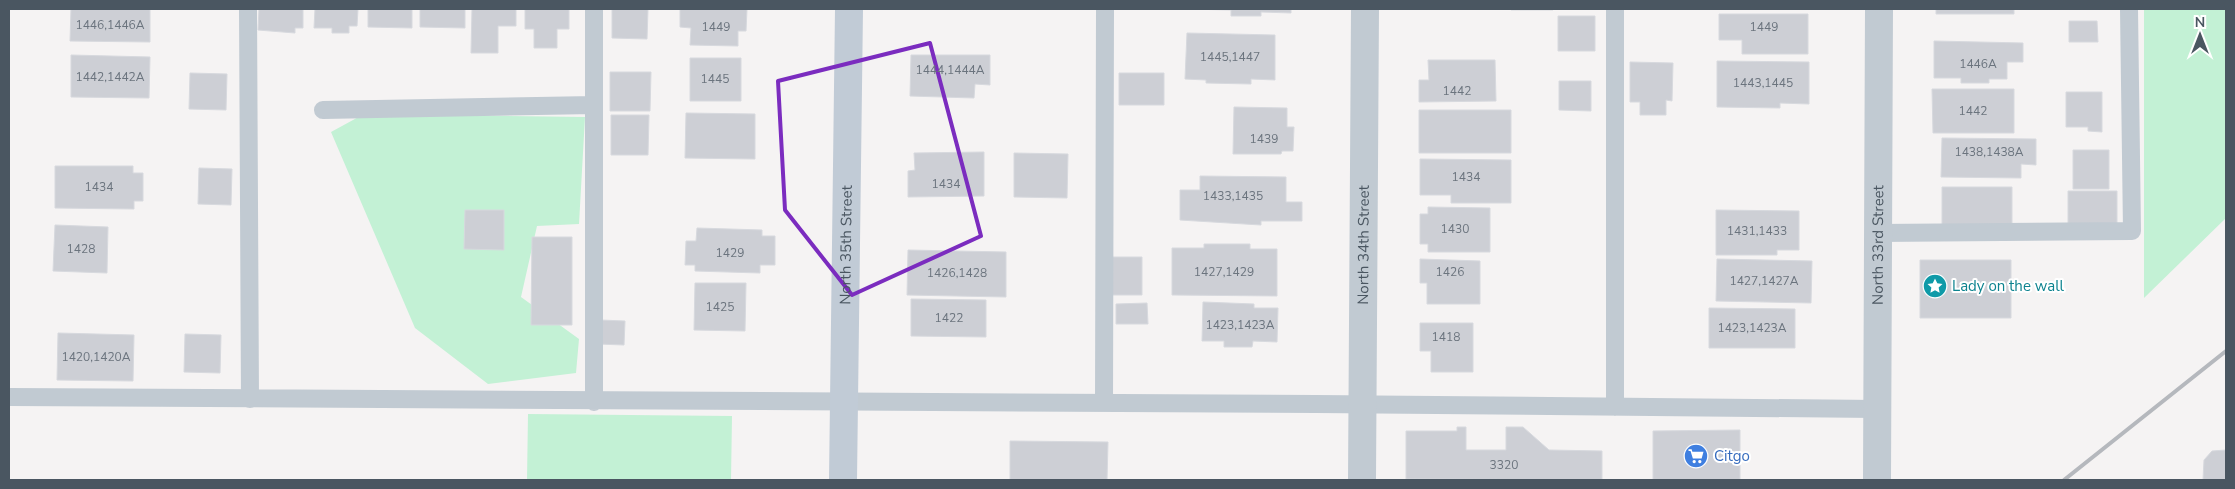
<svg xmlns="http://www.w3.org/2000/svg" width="2235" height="489" font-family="'Nunito Sans',sans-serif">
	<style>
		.green { fill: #c3f1d5 }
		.building { fill: #cdcfd5; stroke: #d7d9de }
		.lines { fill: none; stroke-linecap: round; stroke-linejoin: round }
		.service { stroke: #c1cad2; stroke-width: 18 }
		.minor { stroke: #c1cad2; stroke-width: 28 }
		.secondary { stroke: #c1cbd6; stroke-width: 28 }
		.rail { stroke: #b5b8bd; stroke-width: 4 }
		.marked { fill: none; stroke: #7b2cbf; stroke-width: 4; stroke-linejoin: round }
		.labels { text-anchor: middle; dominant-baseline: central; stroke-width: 4; stroke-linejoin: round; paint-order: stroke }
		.number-label { font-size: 12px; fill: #6b747e }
		.street-label { font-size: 15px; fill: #4a5661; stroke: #fff }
		.culture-label { font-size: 15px; fill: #0d838f; stroke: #fff; text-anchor: start }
		.shop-label { font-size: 15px; fill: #366cbe; stroke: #fff; text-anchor: start }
	</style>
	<rect width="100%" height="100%" fill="#f5f3f3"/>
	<path class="green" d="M2144,9H2226V218L2144,298Z
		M364,114L585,117L579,224L537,226L521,297L579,339L576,373L488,384L415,328L331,132Z
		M528,414L732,416L731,480H527Z"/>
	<path class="building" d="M71,9H150V42L70,41Z
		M259,9H303V28H295V33L258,30Z
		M315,9H358L357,26H349V33H332V28H314Z
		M368,9H412V28L368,27Z
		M420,9H465V28L420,27Z
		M472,9H516V26H498V53H471Z
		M525,9H569V29H557V48H534V29H525Z
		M612,9H648L647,39L612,38Z
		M680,9H747L746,31H738V46L690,45L691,28L680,27Z
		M1186,9H1291V13L1261,12V16H1231V10Z
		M1511,9H1553V10H1511Z
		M1936,9H2014V14H1936Z
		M1719,14H1808V54H1742V40H1719Z
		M1558,16H1595V51H1558Z
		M2069,21H2097L2098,42H2069Z
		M1187,33L1275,35V80L1251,79V84L1206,83V80L1185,79Z
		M1934,41L2023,43V62H2007V79H1989V83H1961V78H1934Z
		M71,55L150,57L149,98L71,97Z
		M911,55H990V85L975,84L974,98L910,96Z
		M690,58H741V101H690Z
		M1428,60H1495L1496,101L1419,102V80H1429Z
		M1717,61L1809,62V104L1780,103V108L1717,107Z
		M1630,62L1673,63L1672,101L1666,100V115H1640V102H1630Z
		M610,72H651L650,111H610Z
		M190,73L227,74L226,110L189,109Z
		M1119,73H1164V105H1119Z
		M1559,81H1591V111L1559,110Z
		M1932,89H2014V133H1933Z
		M2066,92H2102V132L2088,131V127H2066Z
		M1234,107L1287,108V127H1294L1293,151H1282L1281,154H1233Z
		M1419,110H1511V153H1419Z
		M686,113L755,114V159L685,158Z
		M611,115H649L648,155H611Z
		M1942,138L2036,139V165L2021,164V178L1941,177Z
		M2073,150H2109V189H2073Z
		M984,152V196L908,197V171L915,170L914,153Z
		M1014,153L1068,154L1067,198L1014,197Z
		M1420,159L1511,160V203H1451V195H1420Z
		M55,166H133V173H143V201H134V209L55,208Z
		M199,168L232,169L231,205L198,204Z
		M1200,176L1286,177V202H1302V221H1261V225L1180,220V190H1200Z
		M1942,187H2012V231H1942Z
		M2068,191H2117V225H2068Z
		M1428,207L1490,208V252H1428V244H1420V214H1428Z
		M465,210H504V250L464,249Z
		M1716,210L1799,211V250H1777V255H1716Z
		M55,225L108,227L107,273L53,271Z
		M697,228L762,230V236H775V265H760V273L695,271V265H685L686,241H696Z
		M532,237H572V325H531Z
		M1204,244H1250V249H1277V296L1172,295V248H1204Z
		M908,250L1006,252V297L907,295Z
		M1111,257H1142V295H1111Z
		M1420,259L1480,261V304H1427V283H1420Z
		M1717,259L1812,261L1811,303L1716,301Z
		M1920,260H2011V318H1920Z
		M695,283H746L745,331L694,330Z
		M911,299L986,300V337L911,336Z
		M1203,302L1254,304V308H1278L1277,342L1253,341L1252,347H1224V341H1202Z
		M1147,303L1148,324H1116V304Z
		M1709,308L1795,309V348H1709Z
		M600,320L625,321L624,345L598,344Z
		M1420,323H1473V372H1431V351H1420Z
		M58,333L134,335L133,381L57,380Z
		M185,334L221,335L220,373L184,372Z
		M1457,427H1466V450H1506V427H1523L1549,450L1602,451V480L1406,479V431H1457Z
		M1740,430V480H1653V431Z
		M1010,441L1108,442L1107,480H1010Z
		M2226,450V480H2203L2204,460L2212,451Z"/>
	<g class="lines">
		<path class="service" d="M248,9L250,399
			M1615,9V407
			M323,110L594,105
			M1878,233L2132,231L2129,9
			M9,397L1316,404L1877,409
			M594,402V9
			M1104,403L1105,9"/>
		<g class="minor">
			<path id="s1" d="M1362,480L1365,9"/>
			<path id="s2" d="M1877,480L1879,9"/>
		</g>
		<path class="secondary" id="s3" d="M843,480L849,9"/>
		<path class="rail" d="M2064,480L2226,351"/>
	</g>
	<path class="marked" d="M930,43L981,236L852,295L785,210L778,81Z"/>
	<defs>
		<g id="sight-disc" transform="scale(1.25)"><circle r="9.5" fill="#0f9aa8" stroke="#fff"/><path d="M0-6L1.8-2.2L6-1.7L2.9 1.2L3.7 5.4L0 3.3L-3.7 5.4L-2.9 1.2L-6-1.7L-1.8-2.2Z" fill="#fff"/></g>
		<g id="supermarket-disc" transform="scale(1.25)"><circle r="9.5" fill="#3f7fe0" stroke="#fff"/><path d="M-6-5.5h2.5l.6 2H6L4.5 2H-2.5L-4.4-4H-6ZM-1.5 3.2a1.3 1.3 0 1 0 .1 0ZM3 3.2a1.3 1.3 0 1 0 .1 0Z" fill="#fff"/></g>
	</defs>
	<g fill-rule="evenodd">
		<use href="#sight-disc" x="1935" y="286"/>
		<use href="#supermarket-disc" x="1696" y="456"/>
	</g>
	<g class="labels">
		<g class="number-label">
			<text x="110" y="25">1446,1446A</text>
			<text x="716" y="27">1449</text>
			<text x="1764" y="27">1449</text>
			<text x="1230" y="57">1445,1447</text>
			<text x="1978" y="64">1446A</text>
			<text x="950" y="70">1444,1444A</text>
			<text x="110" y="77">1442,1442A</text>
			<text x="715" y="79">1445</text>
			<text x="1763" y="83">1443,1445</text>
			<text x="1457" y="91">1442</text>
			<text x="1973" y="111">1442</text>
			<text x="1264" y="139">1439</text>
			<text x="1989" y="152">1438,1438A</text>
			<text x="1466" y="177">1434</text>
			<text x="946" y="184">1434</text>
			<text x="99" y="187">1434</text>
			<text x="1233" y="196">1433,1435</text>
			<text x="1455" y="229">1430</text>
			<text x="1757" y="231">1431,1433</text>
			<text x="81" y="249">1428</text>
			<text x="730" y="253">1429</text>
			<text x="1224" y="272">1427,1429</text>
			<text x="1450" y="272">1426</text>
			<text x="957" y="273">1426,1428</text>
			<text x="1764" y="281">1427,1427A</text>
			<text x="720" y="307">1425</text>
			<text x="949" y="318">1422</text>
			<text x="1240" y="325">1423,1423A</text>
			<text x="1752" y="328">1423,1423A</text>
			<text x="1446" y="337">1418</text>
			<text x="96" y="357">1420,1420A</text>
			<text x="1504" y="465">3320</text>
		</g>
		<g class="street-label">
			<text stroke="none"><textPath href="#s1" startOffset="235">North 34th Street</textPath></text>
			<text stroke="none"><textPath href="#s3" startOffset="235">North 35th Street</textPath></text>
			<text stroke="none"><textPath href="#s2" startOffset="235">North 33rd Street</textPath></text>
		</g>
		<g class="culture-label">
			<text x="1952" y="286">Lady on the wall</text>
		</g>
		<g class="shop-label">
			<text x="1714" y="456">Citgo</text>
		</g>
	</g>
	<rect width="2235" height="489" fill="none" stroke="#4a5661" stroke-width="20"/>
	<g transform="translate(2200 35)" stroke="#ffffff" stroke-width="4" paint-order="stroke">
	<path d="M0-4L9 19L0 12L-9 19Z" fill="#4a5661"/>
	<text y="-8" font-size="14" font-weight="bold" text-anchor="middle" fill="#4a5661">N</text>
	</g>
</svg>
